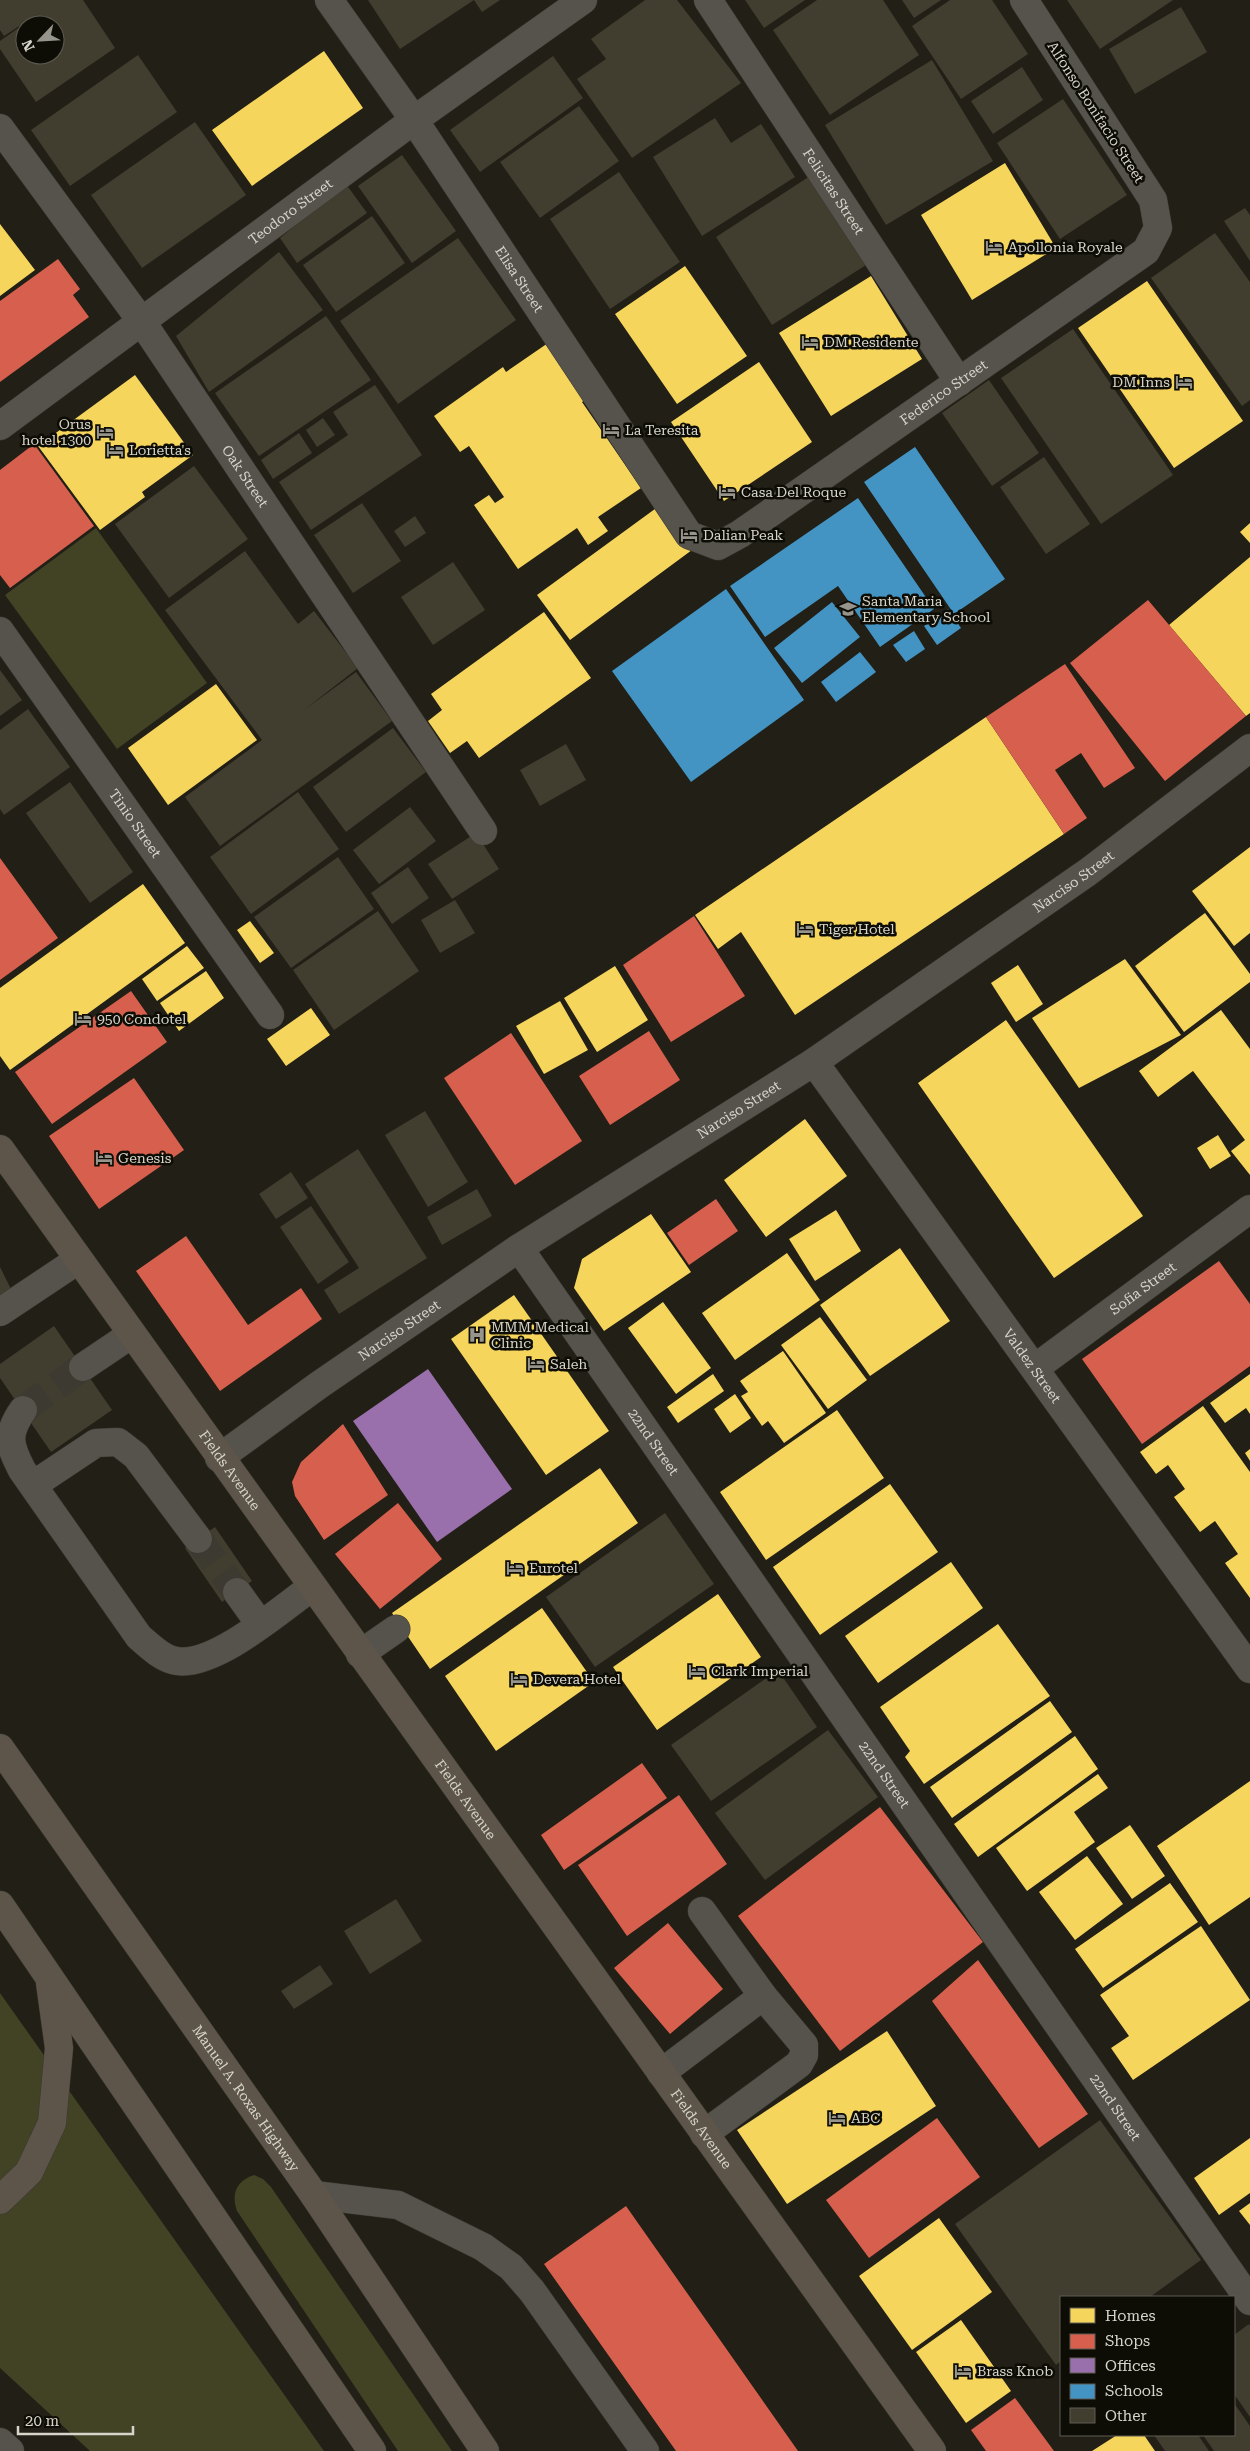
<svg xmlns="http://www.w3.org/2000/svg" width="1250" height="2451" font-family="'Roboto Serif',serif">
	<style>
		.green { fill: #424225 }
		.homes { fill: #f6d55c }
		.shops { fill: #d6604d }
		.offices { fill: #9970ab }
		.schools { fill: #4393c3 }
		.building { fill: #413e30; fill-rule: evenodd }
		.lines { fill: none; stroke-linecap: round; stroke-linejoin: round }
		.minor-tunnel { stroke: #3c3a31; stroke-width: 28; stroke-dasharray: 28 14; stroke-linecap: butt }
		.minor-casing { stroke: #3b3a33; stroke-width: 29 }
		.major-casing { stroke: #3b3a33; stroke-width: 29 }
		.minor { stroke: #55534c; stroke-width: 28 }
		.major { stroke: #5d5549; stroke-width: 28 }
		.labels { text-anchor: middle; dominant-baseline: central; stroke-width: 5; stroke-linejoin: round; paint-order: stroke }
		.street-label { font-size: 14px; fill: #d7d4ca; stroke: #0d0c05 }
		.poi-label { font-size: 14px; fill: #d7d4ca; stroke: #0d0c05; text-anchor: start }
	</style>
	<rect width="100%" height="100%" fill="#211f16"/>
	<path class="green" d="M96,528L207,683L117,749L5,595Z
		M0,1993L324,2451H90L0,2368Z
		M254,2175L263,2179L271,2187L452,2451H398L237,2211C231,2194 236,2181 254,2175Z"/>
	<path class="homes" d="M324,51L363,108L252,186L212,130Z
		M1005,163L1056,248L972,300L921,215Z
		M0,224L35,270L0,296Z
		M685,266L747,356L677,404L615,314Z
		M871,276L922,359L831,416L779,333Z
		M1147,281L1243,421L1174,468L1078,328Z
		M548,343L586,399L582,402L641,488L598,517L608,531L588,545L577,528L518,569L474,505L489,495L495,503L504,497L469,446L460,452L434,416L503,367L506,372Z
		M759,362L812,442L724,501L671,422Z
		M135,375L193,455L142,492L145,497L100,530L38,446Z
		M659,506L692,550L570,640L537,595Z
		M1250,523V543L1240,532Z
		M1250,557V713L1246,716L1169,625Z
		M544,612L591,678L479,758L467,741L450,753L428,721L442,710L431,694Z
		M216,684L257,740L168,805L128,748Z
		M986,717L1064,834L795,1015L741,932L718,949L695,915Z
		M1250,847V933L1234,946L1192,891Z
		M143,884L185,943L10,1070L0,1056V988Z
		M1205,913L1250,974V982L1184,1032L1135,966Z
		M250,921L274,953L260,963L237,930Z
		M187,946L204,968L157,1001L142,979Z
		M1125,959L1181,1035L1079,1088L1032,1018Z
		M1018,965L1043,1004L1016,1022L991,983Z
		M615,966L648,1020L597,1052L564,998Z
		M206,971L224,998L179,1031L160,1003Z
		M560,1001L588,1050L544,1074L516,1026Z
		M311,1008L330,1035L286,1066L267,1039Z
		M1221,1010L1250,1049V1175L1231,1151L1245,1140L1193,1071L1158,1097L1139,1071Z
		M1006,1020L1143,1216L1054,1278L918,1083Z
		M805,1119L847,1176L766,1237L724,1180Z
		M1218,1135L1231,1156L1210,1169L1197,1148Z
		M836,1210L861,1251L815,1281L789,1239Z
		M651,1214L691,1272L604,1331L574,1288L582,1259Z
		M900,1248L950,1321L870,1376L820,1305Z
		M787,1253L820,1300L735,1360L702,1313Z
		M514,1295L609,1431L546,1475L451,1339Z
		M663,1302L711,1368L676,1394L628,1328Z
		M820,1317L867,1380L828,1409L781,1345Z
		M783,1351L826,1413L784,1443L768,1421L762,1426L741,1396L748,1392L740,1381Z
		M713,1374L724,1391L678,1423L667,1407Z
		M1250,1374V1414L1246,1408L1225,1423L1210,1403Z
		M735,1394L751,1418L730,1433L714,1409Z
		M1203,1406L1250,1472V1598L1225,1563L1238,1554L1215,1521L1200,1532L1174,1497L1185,1489L1168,1465L1156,1474L1140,1452Z
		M837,1410L884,1478L766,1560L720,1492Z
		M1250,1449V1461L1245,1453Z
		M600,1468L638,1523L430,1669L392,1613Z
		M890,1484L938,1552L820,1635L773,1567Z
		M951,1562L983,1608L878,1683L845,1636Z
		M718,1594L761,1657L657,1730L613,1667Z
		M542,1608L594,1682L496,1751L445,1676Z
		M998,1624L1050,1696L924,1784L905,1757L910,1751L880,1707Z
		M1050,1701L1072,1732L952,1818L930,1787Z
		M1075,1736L1098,1769L978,1857L954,1824Z
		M1098,1774L1108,1788L1074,1812L1095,1842L1027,1891L996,1848Z
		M1250,1781V1897L1209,1925L1157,1846Z
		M1130,1825L1165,1876L1132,1899L1096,1848Z
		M1087,1856L1123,1904L1075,1940L1039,1892Z
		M1170,1883L1198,1922L1103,1988L1075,1949Z
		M1201,1926L1250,2000L1133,2080L1111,2048L1129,2036L1100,1995Z
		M887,2031L936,2106L787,2204L737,2130Z
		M1250,2138V2193L1219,2215L1194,2178Z
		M1250,2203V2225L1239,2211Z
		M939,2218L992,2292L912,2350L859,2276Z
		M961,2320L1011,2391L966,2423L916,2352Z
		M1117,2435H1144L1155,2451H1092Z"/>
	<path class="shops" d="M58,259L80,289L73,295L89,317L0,382V301Z
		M34,444L94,526L10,588L0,575V470Z
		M1148,600L1246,716L1165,781L1070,663Z
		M1065,664L1135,768L1104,788L1081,753L1055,770L1087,818L1064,834L986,717Z
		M0,858L58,938L0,980Z
		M694,916L745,996L671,1042L623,965Z
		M131,991L167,1042L52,1124L15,1072Z
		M649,1031L680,1080L610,1125L579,1076Z
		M511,1033L582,1141L515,1185L444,1078Z
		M134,1078L184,1150L99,1209L49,1136Z
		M716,1199L738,1231L689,1265L667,1233Z
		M186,1236L248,1325L301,1288L322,1319L220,1391L136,1271Z
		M1219,1261L1250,1304V1366L1142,1444L1082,1359Z
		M343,1424L388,1495L324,1540L295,1496L292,1482L301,1462Z
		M398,1503L442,1559L380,1609L335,1554Z
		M642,1763L667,1798L564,1870L541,1835Z
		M679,1795L727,1864L627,1936L578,1865Z
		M880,1807L983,1942L840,2051L738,1916Z
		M668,1923L723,1989L670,2034L614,1968Z
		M978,1960L1088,2114L1039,2148L932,2001Z
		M937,2118L980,2177L869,2258L826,2200Z
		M626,2206L798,2451H676L544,2264Z
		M1015,2398L1054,2451H986L971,2430Z"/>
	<path class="offices" d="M428,1369L512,1489L437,1542L353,1421Z"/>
	<path class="schools" d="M915,447L1005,579L954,614L864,482Z
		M858,498L934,609L880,647L838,586L765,637L730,586Z
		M726,589L804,700L691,782L612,671Z
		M832,602L860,637L802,683L774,648Z
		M948,609L961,628L937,645L924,626Z
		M914,631L925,649L906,662L893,645Z
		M860,652L876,672L836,702L821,682Z"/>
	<path class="building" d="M0,0H83L115,48L36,102L0,49V41L41,12L4,36L0,30ZM25,25H55V55H25Z
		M368,0H500L482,12L474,0L400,49Z
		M645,0H677L741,83L632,158L577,79L606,59L591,39Z
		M745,0H805L764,28Z
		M817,0H883L919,55L830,115L773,30Z
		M902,0H941L914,18Z
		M950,0H992L1028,54L961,99L912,26Z
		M1067,0H1173L1100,49Z
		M1181,7L1207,52L1135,94L1109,49Z
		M138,55L177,112L70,186L31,130Z
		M553,56L583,98L480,172L450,130Z
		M932,60L993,161L886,225L825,125Z
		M1022,67L1043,100L993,134L971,101Z
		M1063,99L1127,195L1060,239L997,143Z
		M579,106L619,161L540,218L500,162Z
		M715,118L731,143L761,124L795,177L702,236L653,157Z
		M195,122L246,195L142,268L91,195Z
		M402,155L456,231L412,263L358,186Z
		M619,172L680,262L610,309L550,219Z
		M810,176L866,265L772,325L716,237Z
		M346,184L367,213L297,263L280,238Z
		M1245,208L1250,215V261L1224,221Z
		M372,216L405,263L336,312L303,265Z
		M1215,233L1250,282V400L1242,406L1151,278Z
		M458,238L516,320L398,404L340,321Z
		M279,252L323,310L209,392L176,336Z
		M326,316L371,380L259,456L215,393Z
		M1073,329L1173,475L1101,524L1001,378Z
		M989,380L1039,453L992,486L942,413Z
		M375,385L422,455L311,530L279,482L348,435L333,412Z
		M323,418L335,435L317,447L306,430Z
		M299,433L312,453L273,479L261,460Z
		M1044,457L1090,524L1046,554L1000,487Z
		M194,466L248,539L169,598L115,524Z
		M362,503L401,561L353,593L314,535Z
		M415,516L426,533L405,547L394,531Z
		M245,551L298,624L314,611L358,668L304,710L356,672L392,721L220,846L185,797L262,740L165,610Z
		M453,562L485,610L433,645L401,597Z
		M0,670L22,700L0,716Z
		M28,709L70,767L4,815L0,809V730Z
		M393,728L426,772L346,832L313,787Z
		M566,744L586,780L540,806L520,770Z
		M70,782L133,872L90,903L26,813Z
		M298,792L339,849L251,914L210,857Z
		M410,807L436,841L379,884L353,850Z
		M476,833L499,869L452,899L428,864Z
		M338,857L374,909L291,968L254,917Z
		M408,867L429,898L392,924L371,893Z
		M455,900L475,933L440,953L421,920Z
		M378,911L419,971L334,1030L293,970Z
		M425,1111L468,1182L428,1207L385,1135Z
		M358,1149L427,1258L339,1314L324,1290L359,1268L305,1184Z
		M291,1172L308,1198L276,1219L259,1194Z
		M477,1189L492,1216L442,1245L427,1217Z
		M311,1206L349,1262L318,1284L280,1227Z
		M0,1267L12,1291L0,1297Z
		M54,1326L112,1410L51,1452L0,1378V1364Z
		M665,1513L714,1584L595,1667L546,1597Z
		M215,1527L252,1581L222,1602L185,1548Z
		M778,1670L817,1727L711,1801L671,1745Z
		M828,1730L878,1797L765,1880L715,1813Z
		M396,1899L422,1941L370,1974L344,1931Z
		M320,1965L333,1984L294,2009L281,1991Z
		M1100,2120L1201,2260L1150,2297H1061V2361L1056,2365L955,2224Z
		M1249,2324L1250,2326V2417L1234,2394V2335Z
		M1234,2403L1250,2426V2451H1214L1203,2435H1234Z
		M1154,2435H1198L1209,2451H1165Z"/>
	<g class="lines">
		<path class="minor-tunnel" d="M23,1410L83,1367
			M198,1539L237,1592"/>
		<g class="minor-casing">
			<g id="minor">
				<path id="s1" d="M329,0L414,120L689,535L718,546L740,534L1146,251L1158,228L1153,200L1024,0"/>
				<path id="s2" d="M708,0L959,382"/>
				<path id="s3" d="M0,128L142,322L483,831"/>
				<path id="s4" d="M0,426L414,120L583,0"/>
				<path id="s5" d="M0,631L270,1015"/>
				<path id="s6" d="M814,1062L1250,1669"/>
				<path id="s7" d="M519,1248L1250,2301"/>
				<path d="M0,1312L78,1260"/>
				<path d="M83,1367L132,1334"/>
				<path id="s8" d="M1035,1368L1250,1209"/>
				<path d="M23,1410C6,1434 9,1445 22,1470L139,1637C150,1646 162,1659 177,1661C215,1667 281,1609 312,1587"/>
				<path id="s9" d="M219,1458L319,1385L519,1248L814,1062L1088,872L1250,748"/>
				<path d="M33,1485L96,1443L118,1442L136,1456L198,1539"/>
				<path d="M237,1592L260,1624"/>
				<path d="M360,1654L396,1629"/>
				<path d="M702,1911L763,1996L804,2045V2055L799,2064L704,2134"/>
				<path d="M661,2073L763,1996"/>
				<path d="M314,2195L398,2205L483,2247L511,2267L532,2291L645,2451"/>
				<path d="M0,2442L10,2451"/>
			</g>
		</g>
		<g class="major-casing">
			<g id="major">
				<path id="s10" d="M0,1149L932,2451"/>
				<path id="s11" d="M0,1748L314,2195L485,2451"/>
				<path d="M0,1905L372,2451"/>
				<path d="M0,2200L29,2172L52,2123L59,2048L50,1983"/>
			</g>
		</g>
		<use href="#minor" class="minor"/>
		<use href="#major" class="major"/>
	</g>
	<defs>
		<g id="hotel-bare" transform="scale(1.35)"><path d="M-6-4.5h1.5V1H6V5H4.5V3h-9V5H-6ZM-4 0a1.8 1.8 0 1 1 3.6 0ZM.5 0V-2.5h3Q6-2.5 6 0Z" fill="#97958b" stroke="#0d0c05" stroke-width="2.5" paint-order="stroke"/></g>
		<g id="school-bare" transform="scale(1.35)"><path d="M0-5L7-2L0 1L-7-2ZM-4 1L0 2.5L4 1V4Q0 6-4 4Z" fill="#97958b" stroke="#0d0c05" stroke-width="2.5" paint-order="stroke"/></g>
		<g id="hospital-bare" transform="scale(1.35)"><path d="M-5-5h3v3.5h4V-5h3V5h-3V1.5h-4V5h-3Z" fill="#97958b" stroke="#0d0c05" stroke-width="2.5" paint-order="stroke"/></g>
	</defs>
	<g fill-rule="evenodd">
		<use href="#hotel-bare" x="994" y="247"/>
		<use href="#hotel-bare" x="810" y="342"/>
		<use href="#hotel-bare" x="1184" y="382"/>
		<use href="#hotel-bare" x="611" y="430"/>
		<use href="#hotel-bare" x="105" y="432"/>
		<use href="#hotel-bare" x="115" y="450"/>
		<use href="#hotel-bare" x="727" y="492"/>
		<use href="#hotel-bare" x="689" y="535"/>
		<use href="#school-bare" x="848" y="609"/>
		<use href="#hotel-bare" x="805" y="929"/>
		<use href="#hotel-bare" x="83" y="1019"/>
		<use href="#hotel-bare" x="104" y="1158"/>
		<use href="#hospital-bare" x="477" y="1335"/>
		<use href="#hotel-bare" x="536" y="1364"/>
		<use href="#hotel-bare" x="515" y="1568"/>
		<use href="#hotel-bare" x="697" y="1671"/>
		<use href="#hotel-bare" x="519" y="1679"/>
		<use href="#hotel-bare" x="837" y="2118"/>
		<use href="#hotel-bare" x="963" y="2371"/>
	</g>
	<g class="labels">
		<g class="street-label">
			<text transform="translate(1096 112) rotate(57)">Alfonso Bonifacio Street</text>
			<text stroke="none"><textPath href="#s2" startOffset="229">Felicitas Street</textPath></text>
			<text stroke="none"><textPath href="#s4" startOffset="361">Teodoro Street</textPath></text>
			<text stroke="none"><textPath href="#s1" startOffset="338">Elisa Street</textPath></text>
			<text stroke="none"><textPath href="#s1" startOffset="949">Federico Street</textPath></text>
			<text stroke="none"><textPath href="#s3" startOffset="426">Oak Street</textPath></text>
			<text stroke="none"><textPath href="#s5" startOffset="235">Tinio Street</textPath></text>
			<text stroke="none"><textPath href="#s9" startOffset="1031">Narciso Street</textPath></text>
			<text stroke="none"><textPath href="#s9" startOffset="626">Narciso Street</textPath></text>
			<text stroke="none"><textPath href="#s8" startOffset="134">Sofia Street</textPath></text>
			<text stroke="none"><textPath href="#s9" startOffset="221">Narciso Street</textPath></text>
			<text stroke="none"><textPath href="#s6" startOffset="374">Valdez Street</textPath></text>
			<text stroke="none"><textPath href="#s7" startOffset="236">22nd Street</textPath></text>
			<text stroke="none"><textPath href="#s10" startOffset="395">Fields Avenue</textPath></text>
			<text stroke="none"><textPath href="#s7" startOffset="641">22nd Street</textPath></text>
			<text stroke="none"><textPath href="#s10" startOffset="800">Fields Avenue</textPath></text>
			<text stroke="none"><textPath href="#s11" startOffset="428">Manuel A. Roxas Highway</textPath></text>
			<text stroke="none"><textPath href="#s7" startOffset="1046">22nd Street</textPath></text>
			<text stroke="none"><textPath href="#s10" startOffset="1205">Fields Avenue</textPath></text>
		</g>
		<g class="poi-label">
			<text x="1008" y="247">Apollonia Royale</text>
			<text x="824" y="342">DM Residente</text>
			<text x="1170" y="382" text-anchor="end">DM Inns</text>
			<text x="91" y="424" text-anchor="end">Orus<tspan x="91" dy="16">hotel 1300</tspan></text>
			<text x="625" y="430">La Teresita</text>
			<text x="129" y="450">Lorietta's</text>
			<text x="741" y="492">Casa Del Roque</text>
			<text x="703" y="535">Dalian Peak</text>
			<text x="862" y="601">Santa Maria<tspan x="862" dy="16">Elementary School</tspan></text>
			<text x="819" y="929">Tiger Hotel</text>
			<text x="97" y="1019">950 Condotel</text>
			<text x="118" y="1158">Genesis</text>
			<text x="491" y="1327">MMM Medical<tspan x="491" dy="16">Clinic</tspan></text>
			<text x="550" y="1364">Saleh</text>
			<text x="529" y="1568">Eurotel</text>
			<text x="711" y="1671">Clark Imperial</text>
			<text x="533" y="1679">Devera Hotel</text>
			<text x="851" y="2118">ABC</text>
			<text x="977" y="2371">Brass Knob</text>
		</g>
	</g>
	<rect x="1060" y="2296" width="175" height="140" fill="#0d0c05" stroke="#5e5c54"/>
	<rect x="1070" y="2308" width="25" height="15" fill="#f6d55c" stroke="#5e5c54"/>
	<text x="1105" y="2321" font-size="15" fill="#d7d4ca">Homes</text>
	<rect x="1070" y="2334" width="25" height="15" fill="#d6604d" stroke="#5e5c54"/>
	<text x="1105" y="2346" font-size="15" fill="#d7d4ca">Shops</text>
	<rect x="1070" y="2358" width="25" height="15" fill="#9970ab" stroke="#5e5c54"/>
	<text x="1105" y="2371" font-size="15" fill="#d7d4ca">Offices</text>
	<rect x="1070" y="2384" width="25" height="15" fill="#4393c3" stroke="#5e5c54"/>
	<text x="1105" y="2396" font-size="15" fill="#d7d4ca">Schools</text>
	<rect x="1070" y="2408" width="25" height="15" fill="#413e30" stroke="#5e5c54"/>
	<text x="1105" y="2421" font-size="15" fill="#d7d4ca">Other</text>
	<g transform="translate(40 40) rotate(245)"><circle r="24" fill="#0d0c05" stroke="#5e5c54"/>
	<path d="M0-4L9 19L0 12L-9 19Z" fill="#97958b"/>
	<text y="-8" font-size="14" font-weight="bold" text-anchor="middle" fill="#d7d4ca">N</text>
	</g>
	<path d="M18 2426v8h115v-8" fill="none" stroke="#d7d4ca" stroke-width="2.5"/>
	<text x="25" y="2426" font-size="15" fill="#d7d4ca" stroke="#0d0c05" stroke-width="4" paint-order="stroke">20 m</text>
</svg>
